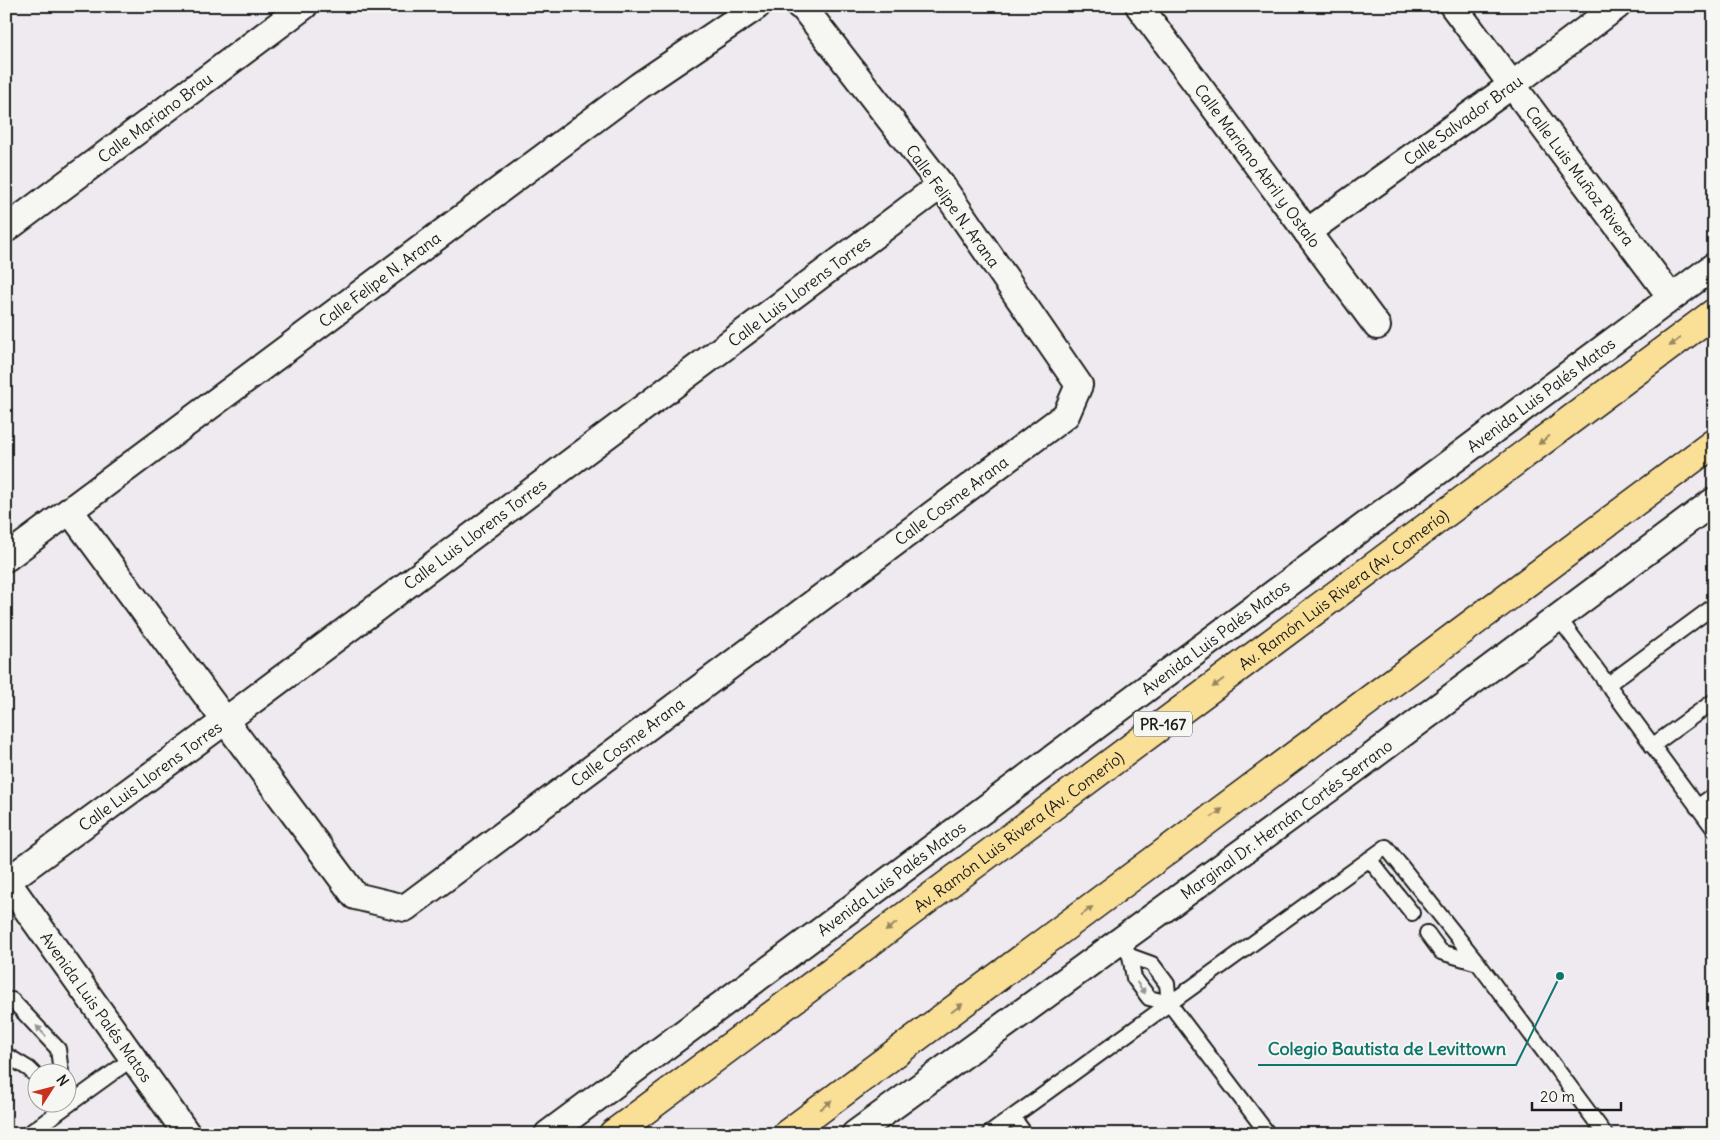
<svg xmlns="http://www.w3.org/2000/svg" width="1720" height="1140" font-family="Delius,sans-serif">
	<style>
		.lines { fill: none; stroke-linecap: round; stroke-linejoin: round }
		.service-casing { stroke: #1c1c1c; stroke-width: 18 }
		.minor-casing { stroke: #1c1c1c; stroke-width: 30 }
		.primary-casing { stroke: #1c1c1c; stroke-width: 31 }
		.service { stroke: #f6f6f2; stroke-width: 14 }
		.minor { stroke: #f6f6f2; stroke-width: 26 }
		.primary { stroke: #fadf96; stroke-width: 28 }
		.oneway { fill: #96875f }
		.oneway2 { fill: #949492 }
		.labels { text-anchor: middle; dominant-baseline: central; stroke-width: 4; stroke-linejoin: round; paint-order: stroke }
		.shield { fill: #f6f6f2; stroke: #5d5d5c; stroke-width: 1 }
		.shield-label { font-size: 15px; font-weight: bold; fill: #1c1c1c }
		.street-label { font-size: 16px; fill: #1c1c1c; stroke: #f6f6f2 }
		.leader { fill: none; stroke: #0f766e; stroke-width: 2 }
		.callout-dot { fill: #0f766e; stroke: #f6f6f2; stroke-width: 2 }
		.callout-label { font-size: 18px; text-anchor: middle; font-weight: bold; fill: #0f766e; stroke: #f6f6f2; stroke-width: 4; stroke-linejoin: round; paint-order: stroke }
	</style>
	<rect width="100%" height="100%" fill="#eeeaf0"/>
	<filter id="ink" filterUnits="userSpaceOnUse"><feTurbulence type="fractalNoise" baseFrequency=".02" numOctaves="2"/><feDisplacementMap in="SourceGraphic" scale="10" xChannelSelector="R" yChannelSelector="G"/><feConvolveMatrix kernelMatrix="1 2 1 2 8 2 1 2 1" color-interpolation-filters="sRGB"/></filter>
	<g filter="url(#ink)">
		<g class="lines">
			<g class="service-casing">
				<path id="service" d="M1558,617L1714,829
					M1607,685L1714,606
					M1652,746L1714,701
					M1697,807L1714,795
					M1369,859L1412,913
					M1427,933L1441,952L1478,963
					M1126,949L1130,956L1134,978L1149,998L1169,1003
					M1130,956L1152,964L1167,984L1169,1003L1268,1134
					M6,1001L12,1000L58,1049L61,1072
					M6,1055L29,1069L38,1078
					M1013,1117L1025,1134
					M28,1134L133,1058
					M989,1134L1386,847L1478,963L1605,1134"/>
			</g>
			<g class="minor-casing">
				<g id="minor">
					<path id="s1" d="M1139,6L1377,326"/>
					<path id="s2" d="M1453,6L1671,297"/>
					<path id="s3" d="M6,229L304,6"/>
					<path id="s4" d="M1307,232L1512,85L1617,6"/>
					<path id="s5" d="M70,511L355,896L405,908L1066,415L1079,385L941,185L803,7L800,6"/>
					<path id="s6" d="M6,558L639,86L757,6"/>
					<path id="s7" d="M6,880L187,1134"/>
					<path id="s8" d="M6,882L225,721L941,185"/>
					<path id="s9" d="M548,1134L1714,266"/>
					<path id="s10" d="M855,1134L1330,788L1714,501"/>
				</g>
			</g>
			<g class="primary-casing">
				<g id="primary">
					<path id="s11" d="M613,1134L1714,313"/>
					<path d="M787,1134L1714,443"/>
				</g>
			</g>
			<use href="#service" class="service"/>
			<use href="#minor" class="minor"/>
			<use href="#primary" class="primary"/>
		</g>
		<defs><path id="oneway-solid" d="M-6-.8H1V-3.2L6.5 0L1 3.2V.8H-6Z" transform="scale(1.25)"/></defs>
		<g class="oneway">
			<use href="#oneway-solid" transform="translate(1675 342) rotate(143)"/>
			<use href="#oneway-solid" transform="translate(1544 440) rotate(143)"/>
			<use href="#oneway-solid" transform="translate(1218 683) rotate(143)"/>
			<use href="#oneway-solid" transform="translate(1217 813) rotate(-37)"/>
			<use href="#oneway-solid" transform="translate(1087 911) rotate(-37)"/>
			<use href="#oneway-solid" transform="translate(891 927) rotate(143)"/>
			<use href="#oneway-solid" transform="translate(957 1008) rotate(-37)"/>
			<use href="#oneway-solid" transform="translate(826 1105) rotate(-37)"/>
		</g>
		<g class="oneway2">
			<use href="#oneway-solid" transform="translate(1141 988) rotate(54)"/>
			<use href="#oneway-solid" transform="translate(41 1031) rotate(-133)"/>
		</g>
	</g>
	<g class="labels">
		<rect class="shield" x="1134" y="711.5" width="58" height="25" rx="4"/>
		<g class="shield-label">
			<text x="1163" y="724">PR-167</text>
		</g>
		<g class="street-label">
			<text stroke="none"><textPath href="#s3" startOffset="186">Calle Mariano Brau</textPath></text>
			<text stroke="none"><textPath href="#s4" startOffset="192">Calle Salvador Brau</textPath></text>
			<text stroke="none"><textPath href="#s1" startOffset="199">Calle Mariano Abril y Ostalo</textPath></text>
			<text stroke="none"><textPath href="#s2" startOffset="212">Calle Luis Muñoz Rivera</textPath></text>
			<text transform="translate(953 206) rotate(54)">Calle Felipe N. Arana</text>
			<text stroke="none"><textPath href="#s6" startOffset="466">Calle Felipe N. Arana</textPath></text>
			<text stroke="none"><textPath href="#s8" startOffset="989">Calle Luis Llorens Torres</textPath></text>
			<text stroke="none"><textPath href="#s9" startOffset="1238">Avenida Luis Palés Matos</textPath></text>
			<text stroke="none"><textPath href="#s5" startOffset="1212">Calle Cosme Arana</textPath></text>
			<text stroke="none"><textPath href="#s8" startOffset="584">Calle Luis Llorens Torres</textPath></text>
			<text stroke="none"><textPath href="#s11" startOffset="911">Av. Ramón Luis Rivera (Av. Comerío)</textPath></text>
			<text stroke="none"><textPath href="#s9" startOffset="832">Avenida Luis Palés Matos</textPath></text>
			<text stroke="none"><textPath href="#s5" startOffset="808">Calle Cosme Arana</textPath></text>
			<text stroke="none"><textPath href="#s8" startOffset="179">Calle Luis Llorens Torres</textPath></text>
			<text stroke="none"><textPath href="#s10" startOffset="534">Marginal Dr. Hernán Cortés Serrano</textPath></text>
			<text stroke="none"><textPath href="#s11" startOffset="506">Av. Ramón Luis Rivera (Av. Comerío)</textPath></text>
			<text stroke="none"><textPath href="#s9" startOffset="428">Avenida Luis Palés Matos</textPath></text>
			<text stroke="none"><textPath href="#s7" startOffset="156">Avenida Luis Palés Matos</textPath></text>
		</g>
	</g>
	<path class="leader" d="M1560 976L1516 1065H1258"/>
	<circle class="callout-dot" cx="1560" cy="976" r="5"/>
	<g class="callout-label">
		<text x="1387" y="1055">Colegio Bautista de Levittown</text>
	</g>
	<rect width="1720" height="1140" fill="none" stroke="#f6f6f2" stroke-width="25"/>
	<rect x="12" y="12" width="1695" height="1115" fill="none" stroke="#1c1c1c" stroke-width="2" filter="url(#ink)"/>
	<g transform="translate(52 1088) rotate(54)"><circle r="24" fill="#f6f6f2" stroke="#9f9f9c"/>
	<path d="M0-4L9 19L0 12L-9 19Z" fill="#c8321e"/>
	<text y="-8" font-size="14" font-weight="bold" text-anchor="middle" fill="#1c1c1c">N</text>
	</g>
	<path d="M1532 1102v8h89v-8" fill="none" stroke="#1c1c1c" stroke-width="2.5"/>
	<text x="1540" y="1102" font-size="15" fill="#1c1c1c" stroke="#f6f6f2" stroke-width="4" paint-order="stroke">20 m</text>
</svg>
